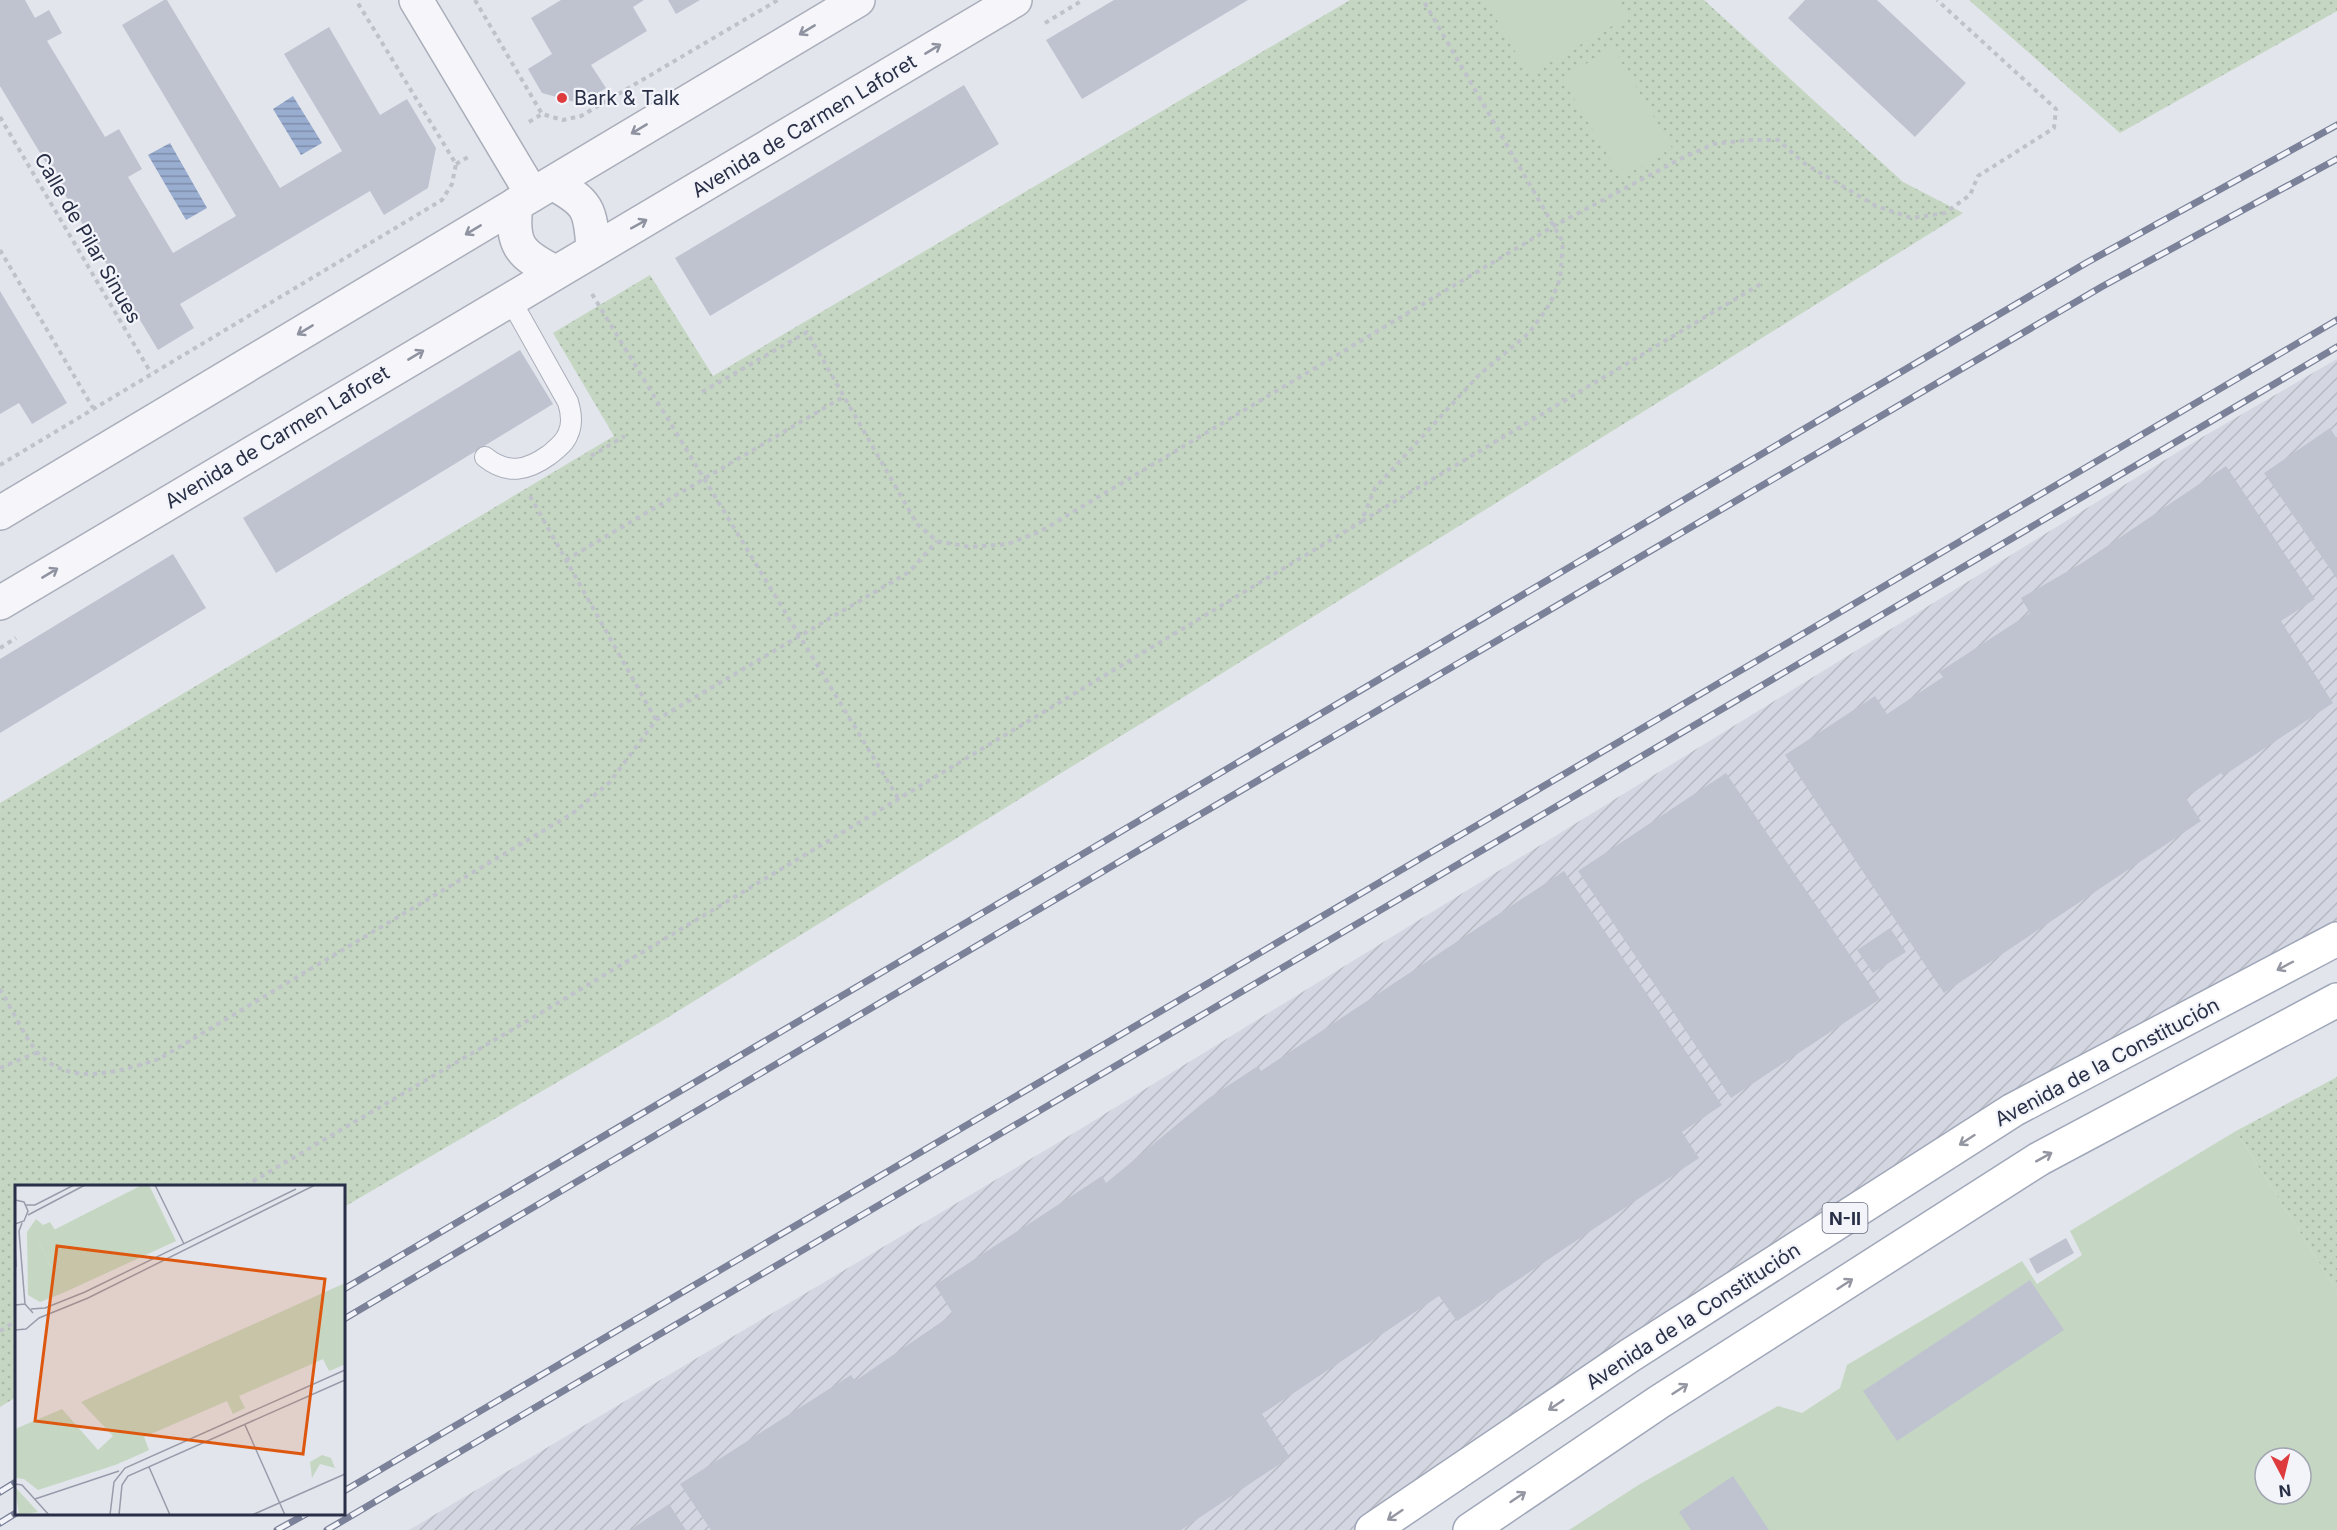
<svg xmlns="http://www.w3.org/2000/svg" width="2337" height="1530" font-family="Inter,sans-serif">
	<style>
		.industrial { fill: url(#industrial-furrows) }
		.grass { fill: url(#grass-dots) }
		.pitch { fill: #c5d7c2; fill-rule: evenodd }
		.water { fill: url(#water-rules) }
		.building { fill: #bfc3d0 }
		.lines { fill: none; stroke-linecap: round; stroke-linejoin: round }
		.service-casing { stroke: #aaaeba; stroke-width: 22 }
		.minor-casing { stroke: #aaaeba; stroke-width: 36 }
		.tertiary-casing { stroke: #aaaeba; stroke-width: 36 }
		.primary-casing { stroke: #a0a7b9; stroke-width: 36 }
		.path { stroke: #c0c2cb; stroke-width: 4; stroke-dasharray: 4.5 4.5; stroke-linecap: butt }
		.service { stroke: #f6f6fa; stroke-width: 20 }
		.minor { stroke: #f6f6fa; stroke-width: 33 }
		.tertiary { stroke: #f6f6fa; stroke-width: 33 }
		.primary { stroke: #fff; stroke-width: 33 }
		.rail-casing { stroke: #7a8198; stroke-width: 7 }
		.rail { stroke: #f2f4f9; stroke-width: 4.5; stroke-dasharray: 14; stroke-linecap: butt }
		.oneway { stroke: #8f92a0 }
		.oneway2 { stroke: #9497a2 }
		.poi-dot { fill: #de3b3e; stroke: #f2f4f9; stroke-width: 2 }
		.labels { text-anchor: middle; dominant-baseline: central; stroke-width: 4.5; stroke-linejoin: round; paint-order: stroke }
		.shield { fill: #f2f4f9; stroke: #656a7c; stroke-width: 1.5 }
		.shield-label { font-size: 18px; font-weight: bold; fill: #282f46 }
		.poi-label { font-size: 20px; fill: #282f46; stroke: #f2f4f9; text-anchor: start }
		.street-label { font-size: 20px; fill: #282f46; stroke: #f2f4f9 }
		.inset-road { fill: none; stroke: #989caa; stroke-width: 1.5 }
		.view { fill: #de570f; fill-opacity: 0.15; stroke: #de570f; stroke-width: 3 }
		.inset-edge { fill: none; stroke: #282f46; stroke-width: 3 }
	</style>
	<defs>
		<pattern id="industrial-furrows" width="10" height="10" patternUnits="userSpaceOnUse" patternTransform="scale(1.5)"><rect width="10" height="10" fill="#d4d7e1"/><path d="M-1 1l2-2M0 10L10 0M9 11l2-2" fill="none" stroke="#b6b9c2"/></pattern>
		<pattern id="grass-dots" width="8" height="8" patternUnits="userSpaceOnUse" patternTransform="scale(1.5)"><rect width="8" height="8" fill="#c5d7c2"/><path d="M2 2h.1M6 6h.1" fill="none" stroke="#a9b9a8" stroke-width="1.8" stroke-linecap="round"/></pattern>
		<pattern id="water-rules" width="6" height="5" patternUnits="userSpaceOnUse" patternTransform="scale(1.5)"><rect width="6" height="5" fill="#99add0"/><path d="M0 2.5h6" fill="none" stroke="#7d8dab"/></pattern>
	</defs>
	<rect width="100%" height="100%" fill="#e2e5ec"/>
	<path class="industrial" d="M2337,359V939L2013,1110L1372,1530H409L1069,1136L2194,442Z"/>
	<path class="grass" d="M1350,0H1704L1903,182L1963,213L662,1021L344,1207V1186H16V1397L0,1407V803L614,436L553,333L650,275L713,376Z
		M1969,0H2337V11L2120,133Z
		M2337,1077V1291L2236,1131Z"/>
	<path class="pitch" d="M1485,0H1619L1629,16L1529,75Z
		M1613,48L1672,148L1621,178L1562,78Z
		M2236,1131L2337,1291V1530H1569L1640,1484L1778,1406L1802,1413L1840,1388L1847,1365L2022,1261L2037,1284L2082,1255L2070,1231ZM2265,1458H2301V1494H2265Z"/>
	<path class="water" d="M293,96L322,143L301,155L273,109Z
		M170,143L207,208L186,220L148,155Z"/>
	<path class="building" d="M0,0H25L35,18L49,10L62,33L47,41L105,137L119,129L142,169L128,177L173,253L236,216L122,25L164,0H167L280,188L342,151L284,54L329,27L380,115L407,99L436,148L428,188L384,215L370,191L180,304L194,328L158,350L0,86Z
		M561,0H644L633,7L647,31L591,65L606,88L582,104L542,93L528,69L552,54L531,18Z
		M668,0H700L676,14Z
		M1114,0H1248L1082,99L1046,40Z
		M1805,0H1877L1966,83L1915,137L1788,18Z
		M964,85L999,144L710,316L675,258Z
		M0,291L67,403L32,424L19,403L0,414Z
		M520,350L553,404L276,573L243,518Z
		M2330,428L2337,439V579L2264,473Z
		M2226,466L2315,599L2281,621L2333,703L2223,776L2221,773L2186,798L2201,821L1944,993L1785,755L1875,696L1887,714L1943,677L1939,672L2030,613L2021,598L2082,563Z
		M173,554L206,608L0,733V659Z
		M1726,773L1880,999L1731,1098L1578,871Z
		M1564,871L1722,1105L1682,1132L1699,1158L1457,1321L1439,1296L1262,1414L1290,1457L1181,1530H711L680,1484L851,1375L855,1381L953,1314L935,1285L1102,1176L1106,1183L1209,1098L1258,1066L1261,1071Z
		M1890,928L1906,952L1873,973L1857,950Z
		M2066,1238L2074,1253L2037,1274L2029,1259Z
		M2030,1280L2064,1330L1897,1441L1863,1391Z
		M1733,1476L1769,1530H1691L1679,1512Z
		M669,1504L686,1530H630Z"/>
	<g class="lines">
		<g class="service-casing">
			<path id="service" d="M485,457C507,475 527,471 549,455C556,449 565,443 568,434C573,424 571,412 568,402L510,299"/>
		</g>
		<g class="minor-casing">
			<path id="minor" d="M416,0L532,194"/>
		</g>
		<g class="tertiary-casing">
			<path id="tertiary" d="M552,183C588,202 591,209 593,250
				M516,204C511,245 519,254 555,272
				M0,513L858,0
				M0,603L1015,0"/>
		</g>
		<g class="primary-casing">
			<path id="primary" d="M1372,1530L1629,1356L2013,1110L2337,939
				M1470,1530L1659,1402L2039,1159L2337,1000"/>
		</g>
		<path class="path" d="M475,0L542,114L563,120L581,116L778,0
			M1045,23L1083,0
			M0,117L151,373
			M529,122L542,114
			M456,164L468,157
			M0,250L93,408
			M592,294L898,798
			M702,392L807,332L917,524L937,541L970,547L1008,544L1041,531L1554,226L1682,158L1714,144L1747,140H1778L1804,163L1876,206L1912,218L1945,213L1970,195L1978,176L2054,128L2056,109L1937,0
			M591,456L625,436
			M0,465L442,200L452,184L456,164L356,0
			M530,496L656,720
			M1362,521L1764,282
			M566,560L843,397
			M0,648L16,638
			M0,989C10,1005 26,1040 38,1053C71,1088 120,1071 159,1059L573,813L610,782L656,720L909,572L937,541
			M0,1068L38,1052
			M245,1186L539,1014L1361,522L1375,488L1478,376L1530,332L1550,304L1560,279L1563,242L1423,0
			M0,1331L16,1321"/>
		<use href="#service" class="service"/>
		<use href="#minor" class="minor"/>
		<use href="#tertiary" class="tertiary"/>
		<use href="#primary" class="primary"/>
		<g class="rail-casing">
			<path id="rail" d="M344,1289L2086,263L2337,125
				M344,1319L1124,859L2103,286L2337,159
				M344,1491L2337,320
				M0,1492L16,1482
				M0,1523L16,1513
				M277,1530L306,1514
				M327,1530L2337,347"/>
		</g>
		<use href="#rail" class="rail"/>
	</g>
	<defs><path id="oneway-shaft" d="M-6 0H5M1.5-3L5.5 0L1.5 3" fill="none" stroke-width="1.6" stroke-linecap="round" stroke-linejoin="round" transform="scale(1.5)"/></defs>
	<g class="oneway">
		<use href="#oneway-shaft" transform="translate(807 30) rotate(149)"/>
		<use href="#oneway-shaft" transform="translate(933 49) rotate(-31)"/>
		<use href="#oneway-shaft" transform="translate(639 129) rotate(149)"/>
		<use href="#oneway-shaft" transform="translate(639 224) rotate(-29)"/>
		<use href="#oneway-shaft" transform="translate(473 230) rotate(149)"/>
		<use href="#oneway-shaft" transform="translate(305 330) rotate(149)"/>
		<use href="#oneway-shaft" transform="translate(416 355) rotate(-31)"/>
		<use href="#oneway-shaft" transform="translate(50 573) rotate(-31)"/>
	</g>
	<g class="oneway2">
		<use href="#oneway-shaft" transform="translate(2285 966) rotate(152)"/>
		<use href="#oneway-shaft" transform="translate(1967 1140) rotate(147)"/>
		<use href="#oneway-shaft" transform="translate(2044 1157) rotate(-29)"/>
		<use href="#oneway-shaft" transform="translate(1845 1284) rotate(-33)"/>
		<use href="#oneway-shaft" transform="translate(1680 1389) rotate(-33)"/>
		<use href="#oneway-shaft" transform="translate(1556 1405) rotate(146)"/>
		<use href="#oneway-shaft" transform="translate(1518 1497) rotate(-34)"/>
		<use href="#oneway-shaft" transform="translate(1395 1515) rotate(146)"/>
	</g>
	<circle class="poi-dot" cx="562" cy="98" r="6"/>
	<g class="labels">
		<rect class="shield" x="1822.5" y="1203" width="45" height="30" rx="4.5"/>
		<g class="shield-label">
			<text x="1845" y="1218">N-II</text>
		</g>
		<g class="poi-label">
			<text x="574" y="98">Bark &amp; Talk</text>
		</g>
		<g class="street-label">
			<text transform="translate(804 126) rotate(-31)">Avenida de Carmen Laforet</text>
			<text transform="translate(88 238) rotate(60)">Calle de Pilar Sinues</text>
			<text transform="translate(277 437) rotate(-31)">Avenida de Carmen Laforet</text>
			<text transform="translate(2107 1062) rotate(-28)">Avenida de la Constitución</text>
			<text transform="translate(1693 1316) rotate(-33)">Avenida de la Constitución</text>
		</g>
	</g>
	<g transform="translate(15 1185)">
		<rect width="330" height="330" fill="#e2e5ec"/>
		<path d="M21,34L28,40L35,37L40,45L24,57L48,108L25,117L13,110L12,47ZM330,98V179L314,186L308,174L224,211L230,223L218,229L212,216L129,252L134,265L97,281L23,305L9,294L0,293V244L47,224L83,265L98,251L66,217ZM0,304H2L23,327L4,330Z" fill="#c5d7c2"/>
		<path d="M320,142H330V179L317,185L303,152ZM102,250L109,267L127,259L130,267L100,280L86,264ZM307,270L316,273L320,283L305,279L297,293L295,277Z" fill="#c5d7c2"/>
		<path d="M127,0H134L161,56L48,108L24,57L27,51ZM321,149L330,168L318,174L310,154ZM103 252a9 9 0 1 1 18 0a9 9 0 1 1-18 0ZM6 276a16 16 0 1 1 32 0a16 16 0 1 1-32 0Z" fill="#c5d7c2"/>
		<path class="inset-road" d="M140,0L169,59M0,15L9,17L13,26L9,36L0,39M11,20H20L59,0M13,30L70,0M7,38L4,46L10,119M0,56L1,82M0,120L10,119L18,128M16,124L30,123L70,107L281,4M0,145L11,144L24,133L73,113L300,0M230,240L270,330M134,282L155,330M0,299L7,300L34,330M20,314L104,286M95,330L99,297L110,283L330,185M104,330L107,300L113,291L330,195M237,330L330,289"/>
		<path class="view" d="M42,61L310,94L288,269L20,236Z"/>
		<rect width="330" height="330" class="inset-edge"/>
	</g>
	<g transform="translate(2283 1476) rotate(173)"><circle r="28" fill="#f2f4f9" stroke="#a1a5b1" stroke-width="1.5"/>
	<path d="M0-4.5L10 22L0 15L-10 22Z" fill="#de3b3e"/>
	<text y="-9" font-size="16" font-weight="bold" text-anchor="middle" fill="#282f46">N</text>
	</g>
</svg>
